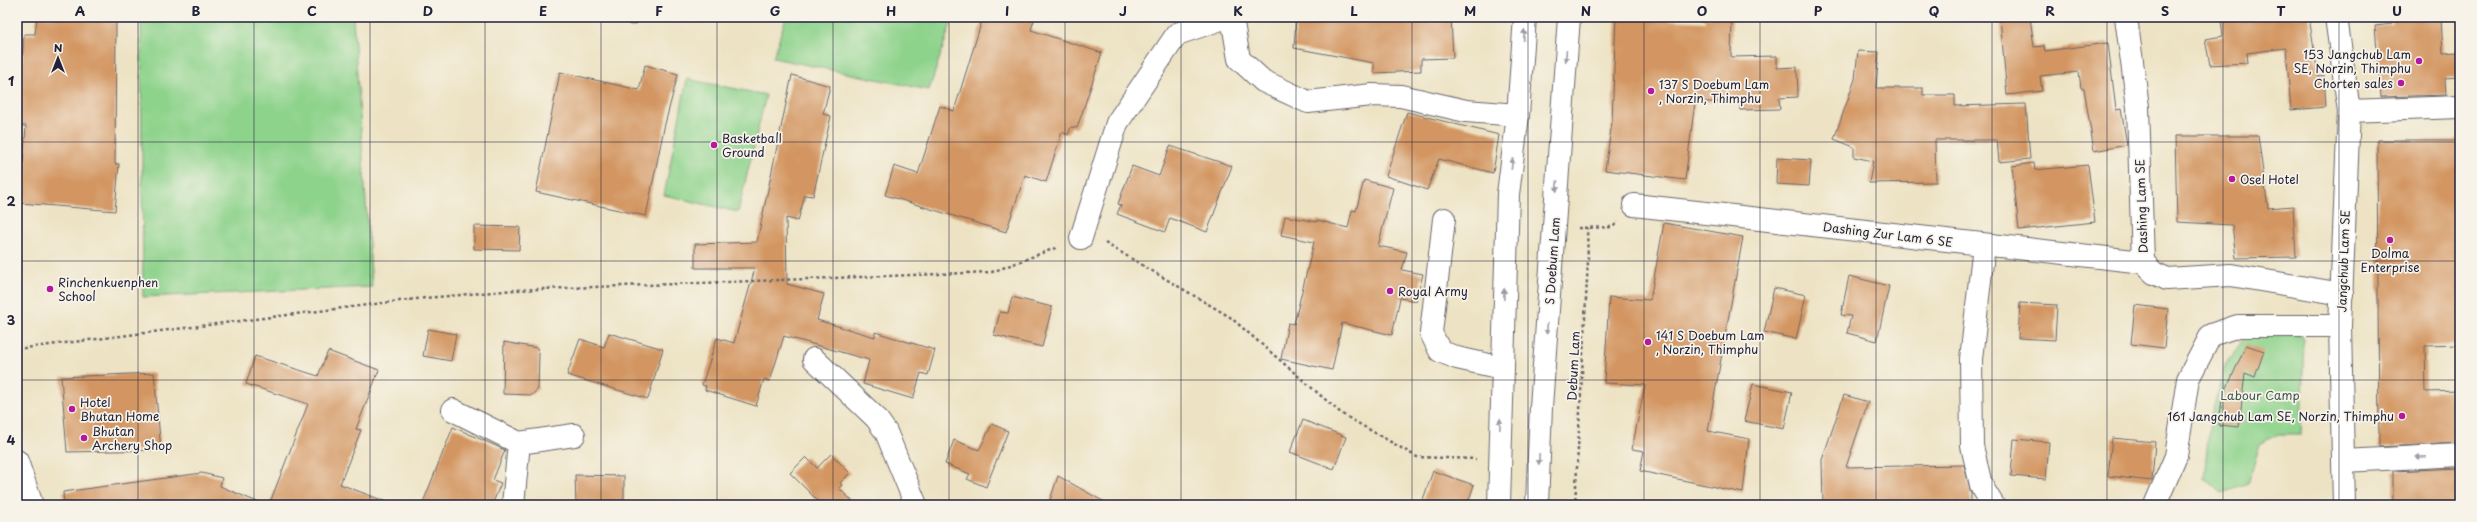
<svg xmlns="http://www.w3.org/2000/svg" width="2477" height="522" font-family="'Playpen Sans',sans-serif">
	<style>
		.green { fill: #8ed38c; stroke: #587a64 }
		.building { fill: #d39662 }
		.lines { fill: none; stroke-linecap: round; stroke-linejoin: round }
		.service-casing { stroke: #69666b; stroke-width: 15 }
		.minor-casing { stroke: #69666b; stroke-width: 24 }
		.secondary-casing { stroke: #69666b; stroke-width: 24 }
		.path { stroke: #69666b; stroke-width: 2.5; stroke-dasharray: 3 3; stroke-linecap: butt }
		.service { stroke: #fff; stroke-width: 13 }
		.minor { stroke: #fff; stroke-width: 22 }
		.secondary { stroke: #fff; stroke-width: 22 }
		.oneway { fill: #9c9ca7 }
		.grid { fill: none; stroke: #22223b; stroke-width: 1; stroke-opacity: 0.55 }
		.poi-dot { fill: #b5179e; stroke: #f7f3e8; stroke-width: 1.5 }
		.labels { text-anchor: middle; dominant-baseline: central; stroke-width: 3.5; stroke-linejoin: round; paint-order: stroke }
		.poi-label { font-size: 12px; fill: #22223b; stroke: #f7f3e8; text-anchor: start }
		.street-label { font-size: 12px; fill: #22223b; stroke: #f7f3e8 }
		.park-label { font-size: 12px; fill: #425753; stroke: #f7f3e8 }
		.neatline { fill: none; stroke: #22223b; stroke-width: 1.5 }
		.grid-label { font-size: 13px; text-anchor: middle; font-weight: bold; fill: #22223b }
	</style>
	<rect width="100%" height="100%" fill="#f7f3e8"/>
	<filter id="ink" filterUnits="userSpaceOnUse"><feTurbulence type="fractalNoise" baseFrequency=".025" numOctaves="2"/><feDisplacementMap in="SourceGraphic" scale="8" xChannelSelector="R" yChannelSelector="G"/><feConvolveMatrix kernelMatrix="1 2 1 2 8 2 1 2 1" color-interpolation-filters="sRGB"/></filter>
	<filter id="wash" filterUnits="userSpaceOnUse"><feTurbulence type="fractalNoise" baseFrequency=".012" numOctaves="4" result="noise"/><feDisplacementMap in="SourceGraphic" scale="16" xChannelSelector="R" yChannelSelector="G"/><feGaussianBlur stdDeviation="0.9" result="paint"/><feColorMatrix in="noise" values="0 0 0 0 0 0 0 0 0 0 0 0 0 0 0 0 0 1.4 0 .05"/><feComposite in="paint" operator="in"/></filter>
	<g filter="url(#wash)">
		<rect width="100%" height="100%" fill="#ede3c4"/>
		<path class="green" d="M141,17H353L372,287L143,297Z
			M786,17H953L929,90L773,58Z
			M687,79L766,95L738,212L664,195Z
			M2283,320L2304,339L2301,434H2278L2260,444L2248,484L2222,493L2204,478L2210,420L2225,365L2248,333Z"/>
		<g id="blocks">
			<path class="building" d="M37,17H116L115,164H119L115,211L20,203L26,126H18L24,34H35Z
				M983,17H1035L1031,30L1102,53L1077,128L1071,127L1068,135L1062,132L1046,182L1025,175L1006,232L885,195L894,166L918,174L940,106L954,111Z
				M1296,17H1451L1453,58L1421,59V71L1374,73V63L1294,48Z
				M1616,17L1705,22V17H1732L1731,57L1777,56V68L1797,67L1798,97L1779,98L1780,109L1740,110V102H1695L1685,180L1605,170L1612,122Z
				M2000,17H2030L2034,47L2044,46L2045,51L2108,43L2116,110L2121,109L2127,145L2094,151L2084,88H2081L2079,72L2040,76L2042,91L2007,95Z
				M2237,17H2309L2318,76L2324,75L2326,107L2291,110L2286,48L2247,53L2248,63L2210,65L2205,39L2223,36L2221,19Z
				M2391,17H2441L2443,53L2459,52L2460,68V77L2445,78L2446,95L2381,97L2375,26L2392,24Z
				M1858,51L1879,52L1876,88H1923V95H1955V106L2026,104L2030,159L1999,162L1997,140H1935L1936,182L1869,183L1873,161L1854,157V147L1834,139L1855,79Z
				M645,65L678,74L664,128L646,216L536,192L560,72L639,90Z
				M792,75L830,86L823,114L831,116L813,196L805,195L798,221L786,218L787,284L824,294L817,320L875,337V332L935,350L928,375L921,373L913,399L863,384L869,360L784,336L770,381L764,379L756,406L705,390L706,386L702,385L717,338L734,343L755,268H695V244L757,242Z
				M1407,112L1499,135L1493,173L1439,159L1427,190L1386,176Z
				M2175,136H2258L2268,208L2293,206L2296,257L2236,258L2232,225L2177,222Z
				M2377,140H2460V345L2425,346L2426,392L2460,391V443L2379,447Z
				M1170,146L1232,166L1207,232L1170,218L1165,232L1117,214L1121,205L1118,204L1132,166L1159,176Z
				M1777,158L1811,160L1809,186L1776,184Z
				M2034,163L2035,170L2088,165L2095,222L2019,230L2012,166Z
				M1364,180L1393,188L1378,246L1407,252L1402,270L1423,274L1416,301L1400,298L1392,335L1342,323L1332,370L1281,359L1288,323L1294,324L1314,242L1281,235L1285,216L1317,222V220L1348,228L1352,210L1356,211Z
				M1664,223L1743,237L1708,431L1749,439L1743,493L1640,471L1644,451L1632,449L1645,385L1604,383L1609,297L1650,300Z
				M474,226L520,227L519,250L474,249Z
				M1849,276L1889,286L1877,341L1847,333L1851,316L1841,315Z
				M1774,288L1806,295L1796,339L1764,332Z
				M1012,297L1052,307L1042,347L994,335L1000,312L1008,313Z
				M2020,303L2057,305L2055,340L2018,338Z
				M2135,305L2168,309L2164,348L2131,344Z
				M428,329L456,334L451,361L423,356Z
				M609,333L663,349L648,399L567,375L580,339L604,347Z
				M504,342L537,348L539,352L538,389L532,395L503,394Z
				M2246,345L2264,351L2255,377L2245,373L2239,427L2219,425L2222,399Z
				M328,351L379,370L356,429L361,430L340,484L389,503V505H269L308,404L246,384L255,356L318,376Z
				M154,373L161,450L67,452L61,377Z
				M1753,384L1792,392L1784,429L1744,421Z
				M1844,395L1868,402L1846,467L1964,465L1971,493V505H1823L1822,460Z
				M1303,420L1346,437L1334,469L1290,452Z
				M992,424L1008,431L986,487L967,479L970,474L945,464L954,440L979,450Z
				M453,427L505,450L493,480L501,483L492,505H422Z
				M2112,438L2155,442L2152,481L2108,476Z
				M2014,439L2049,442L2046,479L2011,476Z
				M831,454L850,473L840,483L842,485L839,488L856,505H822L790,473L806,457L817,468Z
				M2460,468V505H2393V471Z
				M1433,471L1474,485L1467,505H1421Z
				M202,473L222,478L220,486L264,505H64L63,492Z
				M575,475L624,476V505H576Z
				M1058,476L1110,505H1059L1050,500Z"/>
		</g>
	</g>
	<g filter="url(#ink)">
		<use href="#blocks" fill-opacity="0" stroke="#69666b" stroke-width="1"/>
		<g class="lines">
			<g class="service-casing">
				<path id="service" d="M632,18V17"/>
			</g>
			<g class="minor-casing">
				<path id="minor" d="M1232,17L1239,59L1263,81L1308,102L1372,95L1401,96L1466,111L1518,115
					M2126,17L2138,107L2143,262L2154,273L2167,279L2231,275L2342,294
					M2349,111L2460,107
					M1634,205L2143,262
					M1444,219L1431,333L1440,351L1457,358L1502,368
					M1081,238L1117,123L1177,34L1227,17
					M1984,245L1971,359L1972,446L1981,485L1993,505
					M814,359L876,418L886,432L916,505
					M453,410L519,443L513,505
					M519,443L574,435
					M2344,461L2460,455
					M2155,505L2176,456L2188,379L2211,335L2238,326H2340"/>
			</g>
			<g class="secondary-casing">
				<path id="secondary" d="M2336,17L2349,111L2340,326L2344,505
					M17,461L32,505
					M1499,505L1508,194L1518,115L1525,17
					M1537,505L1541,407L1569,17"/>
			</g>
			<path class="path" d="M1578,228L1613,227L1618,222
				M1105,243L1230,317L1342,414L1417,457L1476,459
				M17,349L415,299L515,290L992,272L1058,247
				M1575,505L1588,261L1587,228"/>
			<use href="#service" class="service"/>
			<use href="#minor" class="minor"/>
			<use href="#secondary" class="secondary"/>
		</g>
		<defs><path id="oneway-solid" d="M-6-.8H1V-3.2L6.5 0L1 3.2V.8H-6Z"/></defs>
		<g class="oneway">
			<use href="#oneway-solid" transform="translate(1524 35) rotate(-86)"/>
			<use href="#oneway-solid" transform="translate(1566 56) rotate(94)"/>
			<use href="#oneway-solid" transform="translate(1512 164) rotate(-83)"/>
			<use href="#oneway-solid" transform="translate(1557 186) rotate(94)"/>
			<use href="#oneway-solid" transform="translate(1504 294) rotate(-88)"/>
			<use href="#oneway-solid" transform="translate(1547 329) rotate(94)"/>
			<use href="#oneway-solid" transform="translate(1500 424) rotate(-89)"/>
			<use href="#oneway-solid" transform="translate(2421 457) rotate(177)"/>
			<use href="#oneway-solid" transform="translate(1539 459) rotate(92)"/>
		</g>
	</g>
	<path class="grid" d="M138,17V505M254,17V505M370,17V505M485,17V505M601,17V505M717,17V505M833,17V505M949,17V505M1065,17V505M1181,17V505M1296,17V505M1412,17V505M1528,17V505M1644,17V505M1760,17V505M1876,17V505M1992,17V505M2107,17V505M2223,17V505M2339,17V505M17,142H2460M17,261H2460M17,380H2460"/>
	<g class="poi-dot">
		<circle cx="2419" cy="61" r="4"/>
		<circle cx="2401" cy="83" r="4"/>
		<circle cx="1651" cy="91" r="4"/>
		<circle cx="714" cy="145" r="4"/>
		<circle cx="2232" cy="179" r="4"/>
		<circle cx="2390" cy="240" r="4"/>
		<circle cx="50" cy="289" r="4"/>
		<circle cx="1390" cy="291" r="4"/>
		<circle cx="1648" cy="342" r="4"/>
		<circle cx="72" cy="409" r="4"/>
		<circle cx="2402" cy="416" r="4"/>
		<circle cx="84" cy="438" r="4"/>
	</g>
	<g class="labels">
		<g class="poi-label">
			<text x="2411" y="54" text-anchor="end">153 Jangchub Lam<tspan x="2411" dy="14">SE, Norzin, Thimphu</tspan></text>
			<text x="2393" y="83" text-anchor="end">Chorten sales</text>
			<text x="1659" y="84">137 S Doebum Lam<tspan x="1659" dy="14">, Norzin, Thimphu</tspan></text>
			<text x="722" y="138">Basketball<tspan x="722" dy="14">Ground</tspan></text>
			<text x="2240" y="179">Osel Hotel</text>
			<text x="2390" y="253" text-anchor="middle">Dolma<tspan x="2390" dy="14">Enterprise</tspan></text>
			<text x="58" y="282">Rinchenkuenphen<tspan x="58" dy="14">School</tspan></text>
			<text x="1398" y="291">Royal Army</text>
			<text x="1656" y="335">141 S Doebum Lam<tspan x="1656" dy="14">, Norzin, Thimphu</tspan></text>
			<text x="80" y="402">Hotel<tspan x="80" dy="14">Bhutan Home</tspan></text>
			<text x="2394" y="416" text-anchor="end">161 Jangchub Lam SE, Norzin, Thimphu</text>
			<text x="92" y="431">Bhutan<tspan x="92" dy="14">Archery Shop</tspan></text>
		</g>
		<g class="street-label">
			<text transform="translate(2141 206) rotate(-92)">Dashing Lam SE</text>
			<text transform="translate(1888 234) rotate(7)">Dashing Zur Lam 6 SE</text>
			<text transform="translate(1552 261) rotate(-86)">S Doebum Lam</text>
			<text transform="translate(2343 261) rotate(-88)">Jangchub Lam SE</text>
			<text transform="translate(1573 366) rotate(-87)">Debum Lam</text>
		</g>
		<g class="park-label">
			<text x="2260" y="395">Labour Camp</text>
		</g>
	</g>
	<rect width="2477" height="522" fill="none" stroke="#f7f3e8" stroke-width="44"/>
	<g transform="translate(58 58)" stroke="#f7f3e8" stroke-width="3" paint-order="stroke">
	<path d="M0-3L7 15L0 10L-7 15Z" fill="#22223b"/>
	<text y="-6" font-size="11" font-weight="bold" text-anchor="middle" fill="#22223b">N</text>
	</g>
	<rect x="22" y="22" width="2433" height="478" class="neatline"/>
	<g class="grid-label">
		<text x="80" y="16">A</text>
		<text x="196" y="16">B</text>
		<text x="312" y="16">C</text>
		<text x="428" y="16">D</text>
		<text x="543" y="16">E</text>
		<text x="659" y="16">F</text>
		<text x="775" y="16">G</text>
		<text x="891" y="16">H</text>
		<text x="1007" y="16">I</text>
		<text x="1123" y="16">J</text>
		<text x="1238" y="16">K</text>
		<text x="1354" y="16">L</text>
		<text x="1470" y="16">M</text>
		<text x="1586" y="16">N</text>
		<text x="1702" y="16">O</text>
		<text x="1818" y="16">P</text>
		<text x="1934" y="16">Q</text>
		<text x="2050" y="16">R</text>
		<text x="2165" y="16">S</text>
		<text x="2281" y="16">T</text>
		<text x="2397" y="16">U</text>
		<text x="11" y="86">1</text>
		<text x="11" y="206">2</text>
		<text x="11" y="325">3</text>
		<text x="11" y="445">4</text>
	</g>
</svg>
